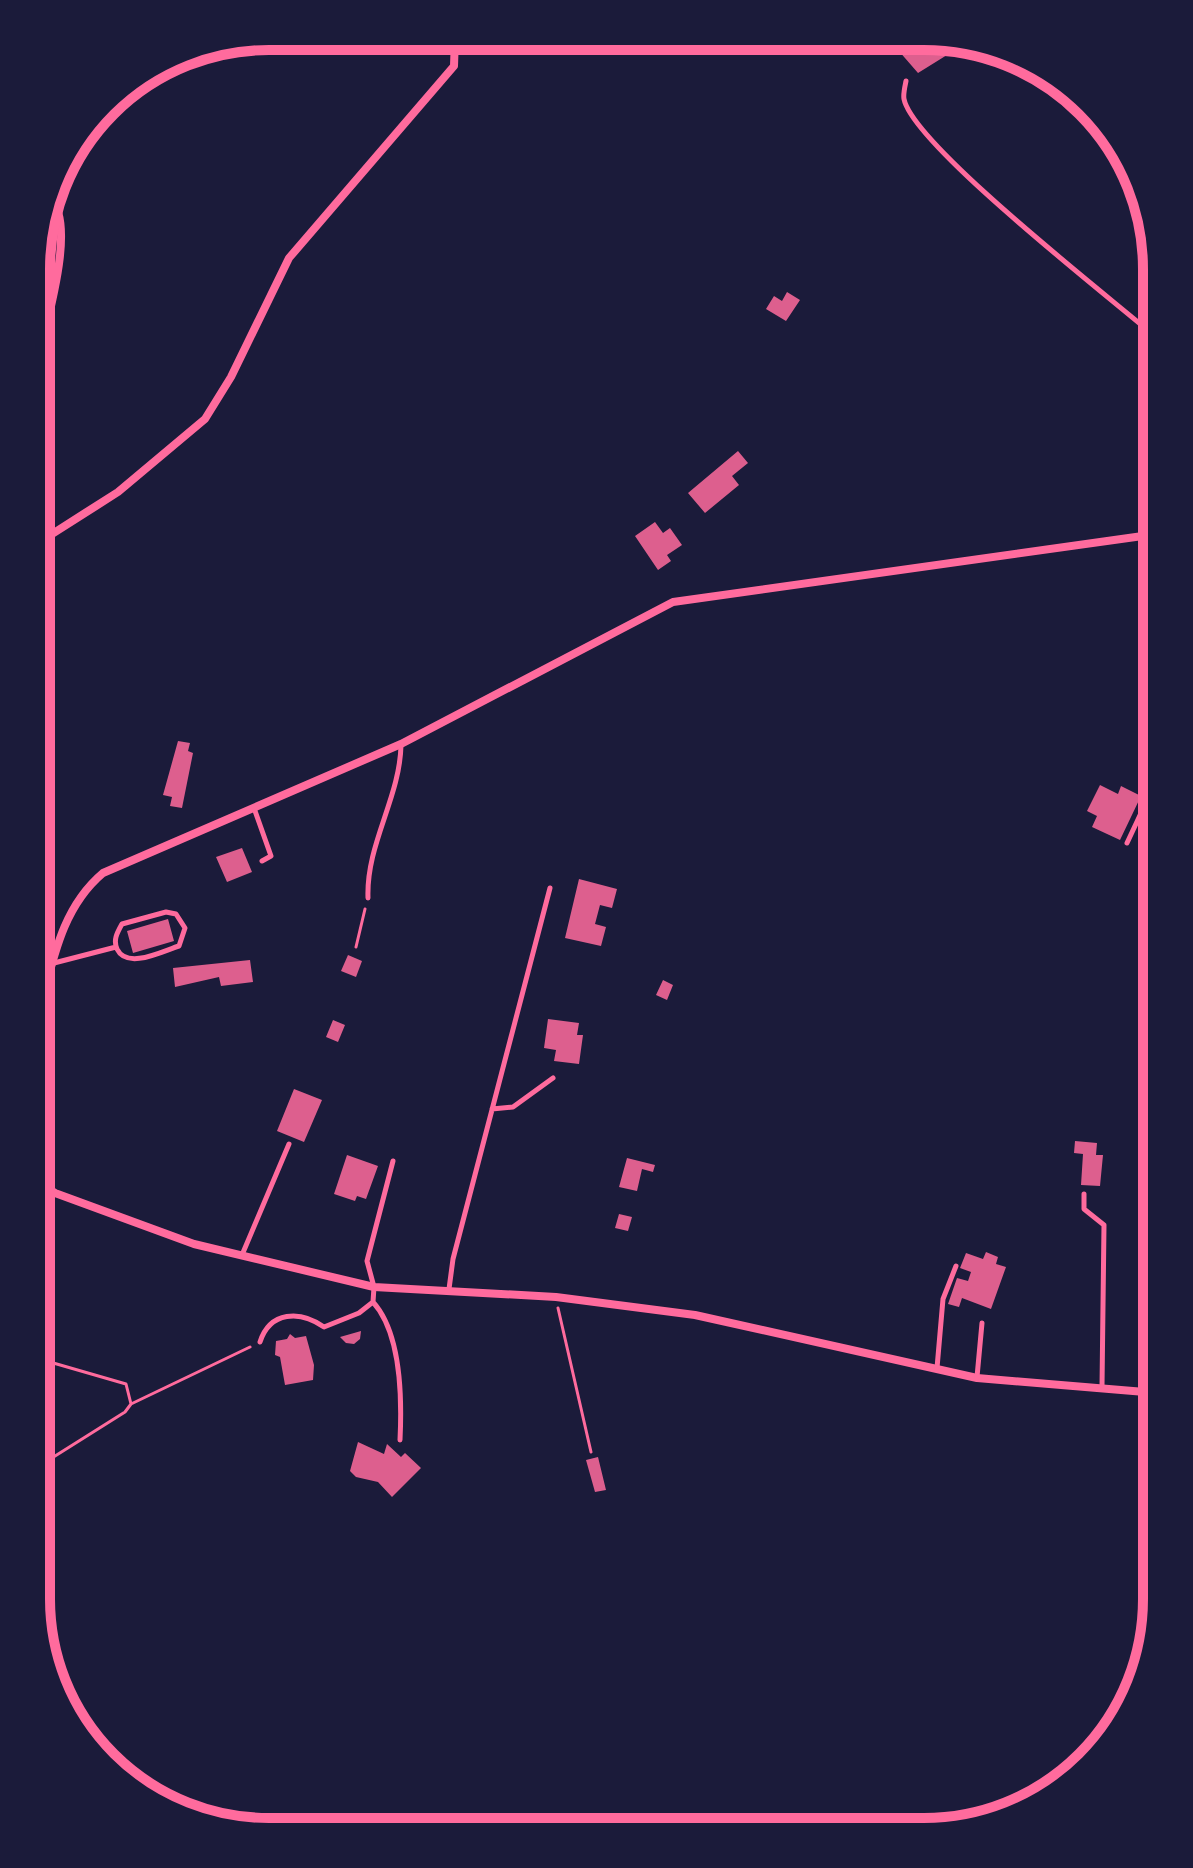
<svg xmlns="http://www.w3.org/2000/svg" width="1193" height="1868" font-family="'Golos Text',sans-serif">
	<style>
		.building { fill: #dd5f8e }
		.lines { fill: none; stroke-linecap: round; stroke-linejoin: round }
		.path { stroke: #ff6b9d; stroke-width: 3 }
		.service { stroke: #ff6b9d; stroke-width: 5 }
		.minor { stroke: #ff6b9d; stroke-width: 8 }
		.rim { fill: none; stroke: #ff6b9d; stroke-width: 10 }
	</style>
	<rect width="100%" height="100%" fill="#1b1b3a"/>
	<path class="building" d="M914,40L921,51L937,40L947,55L918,73L898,50Z
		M787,292L800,300L786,321L766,309L774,296L782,301Z
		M738,451L748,463L732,476L739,485L705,513L688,493Z
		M655,522L663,533L670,528L682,545L667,555L671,561L658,570L635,536Z
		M178,741L190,743L188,751L193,753L182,808L170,806L172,797L163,795Z
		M1100,785L1118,794L1121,786L1141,796L1120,840L1092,827L1097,816L1087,811Z
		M242,848L252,872L227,882L216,857Z
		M579,879L617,889L612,908L600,905L595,924L606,927L601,946L565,938Z
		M168,919L174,941L133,953L127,931Z
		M348,955L362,961L356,977L341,971Z
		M250,960L253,982L221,986L219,977L175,987L173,968Z
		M663,980L673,985L667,1000L656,995Z
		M548,1019L579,1023L577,1035H583L579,1064L554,1061L556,1050L544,1048Z
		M333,1020L345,1025L338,1042L326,1037Z
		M294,1089L322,1100L304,1142L277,1131Z
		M1075,1141L1097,1143L1096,1155H1103L1100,1186L1081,1185L1083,1154L1074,1153Z
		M347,1155L378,1166L366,1199L357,1196L355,1201L334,1194Z
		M627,1158L655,1165L653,1172L642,1169L637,1191L619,1187Z
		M1143,1196L1157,1198V1233L1151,1232L1152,1225L1141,1224Z
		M619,1214L632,1217L628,1231L615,1228Z
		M986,1252L998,1257L996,1264L1006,1267L991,1309L962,1298L959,1307L948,1304L957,1278L968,1281L971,1272L960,1268L966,1253L983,1259Z
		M361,1331L360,1339L354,1344L346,1343L340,1337Z
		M290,1334L295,1338L306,1336L314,1365L313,1380L285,1385L280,1357L275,1355L276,1341L287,1339Z
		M358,1442L384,1454L387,1444L401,1457L405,1453L421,1468L392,1497L378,1482L356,1477L350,1471Z
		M598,1457L606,1490L595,1492L586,1460Z"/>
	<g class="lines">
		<path class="path" d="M356,947L365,909
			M558,1308L591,1452
			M131,1404L250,1347
			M36,1468L125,1412L131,1404L126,1384L36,1358"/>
		<path class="service" d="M906,81C905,86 903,94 904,99C913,145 1112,299 1157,338
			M254,808L271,856L262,861
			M1127,843L1149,796H1157
			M368,898C366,844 400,798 401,745
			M166,912L176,914L185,928L179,946C163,951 127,970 117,949C113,940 117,933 122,924Z
			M54,963L116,947
			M492,1109L513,1107L553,1078
			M1084,1194V1209L1104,1225L1102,1387
			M242,1255L289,1144
			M449,1289L453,1259L550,888
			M373,1302C401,1333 402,1399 400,1440
			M260,1342C270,1311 300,1310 324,1327L359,1313L373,1302L374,1287L367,1261L393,1161
			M937,1368L943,1299L956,1266
			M977,1377L982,1323"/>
		<path class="minor" d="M38,361C45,326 78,224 50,198
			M38,543L118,492L205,419L231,377L289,258L454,66L455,37
			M37,1020C52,967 59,910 103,873L401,744L673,602L1157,534
			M37,1182L55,1193L194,1244L374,1287L556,1297L695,1315L977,1378L1157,1393"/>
	</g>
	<path d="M0 0H1193V1868H0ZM269 50H924A219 219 0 0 1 1143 269V1599A219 219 0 0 1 924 1818H269A219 219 0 0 1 50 1599V269A219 219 0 0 1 269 50Z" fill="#1b1b3a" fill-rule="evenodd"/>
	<path class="rim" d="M269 50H924A219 219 0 0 1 1143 269V1599A219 219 0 0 1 924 1818H269A219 219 0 0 1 50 1599V269A219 219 0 0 1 269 50Z"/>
</svg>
